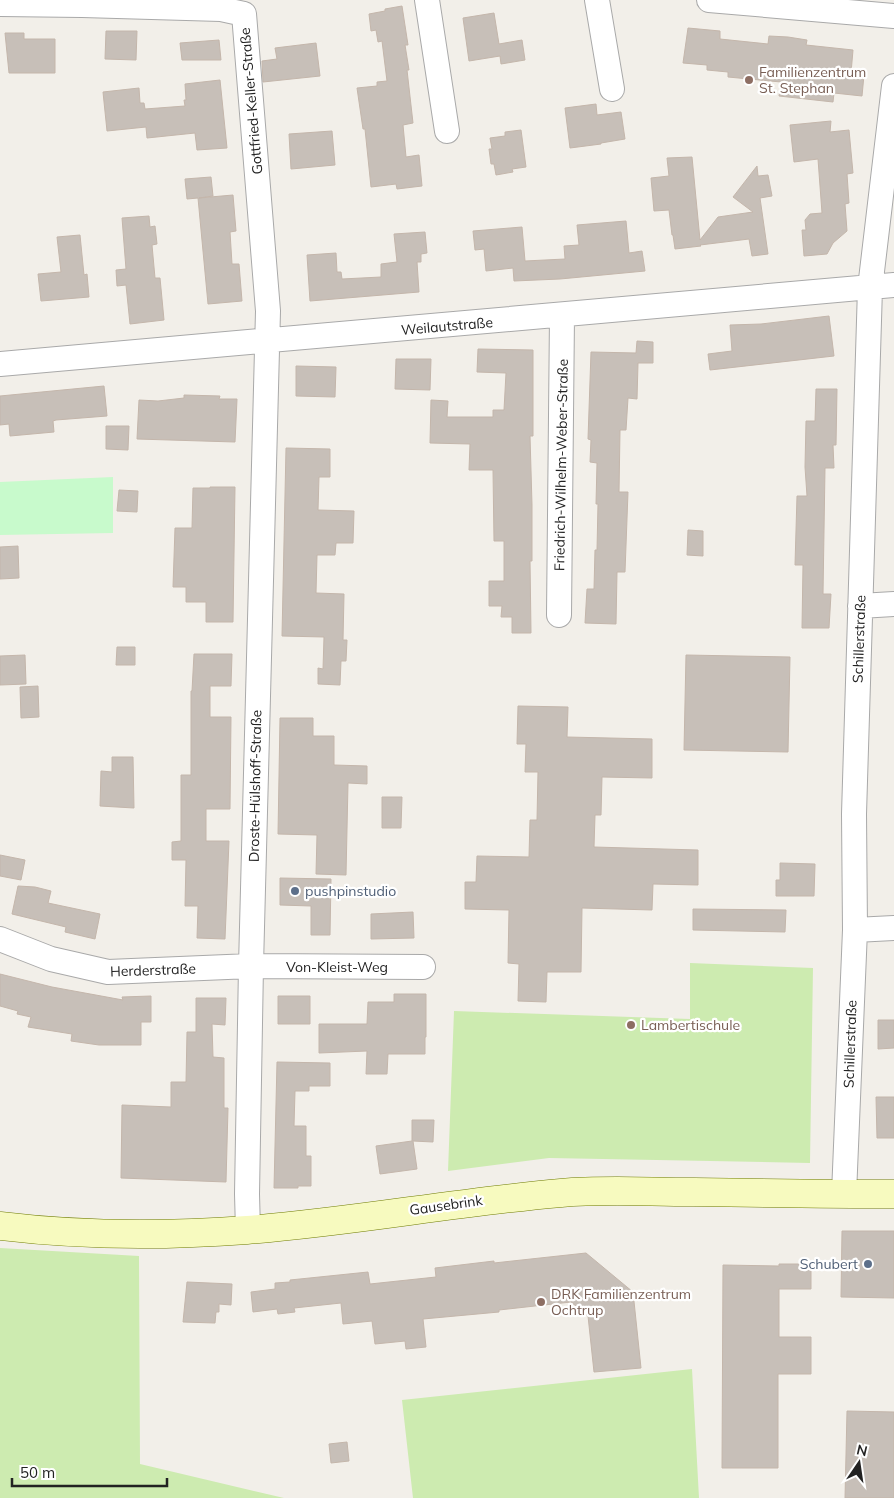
<svg xmlns="http://www.w3.org/2000/svg" width="894" height="1498" font-family="Mulish,sans-serif">
	<style>
		.grass { fill: #cdebb0 }
		.park { fill: #c8facc }
		.building { fill: #c7bfb8; stroke: #c4b6ab }
		.lines { fill: none; stroke-linecap: round; stroke-linejoin: round }
		.street-casing { stroke: #a9a9a9; stroke-width: 26 }
		.secondary-casing { stroke: #707d05; stroke-width: 29 }
		.street { stroke: #fff; stroke-width: 24 }
		.secondary { stroke: #f7fabf; stroke-width: 28 }
		.education-dot { fill: #8d6e63; stroke: #fff; stroke-width: 2 }
		.service-dot { fill: #5c6f8a; stroke: #fff; stroke-width: 2 }
		.labels { text-anchor: middle; dominant-baseline: central; stroke-width: 4.5; stroke-linejoin: round; paint-order: stroke }
		.education-label { font-size: 14px; fill: #785e54; stroke: #fff; text-anchor: start }
		.street-label { font-size: 14px; fill: #222; stroke: #fff }
		.service-label { font-size: 14px; fill: #4e5e75; stroke: #fff; text-anchor: start }
	</style>
	<rect width="100%" height="100%" fill="#f2efe9"/>
	<path class="grass" d="M690,963L813,968L810,1163L549,1158L448,1171L454,1011L690,1019Z
		M0,1248L139,1256L140,1464L284,1498H0Z
		M692,1369L699,1498H413L402,1400Z"/>
	<path class="park" d="M113,477V533L0,535V482Z"/>
	<path class="building" d="M402,6L408,45H405L409,70H407L413,123L403,125L406,157L419,155L422,186L397,189L396,184L371,187L365,129H363L357,88L377,86V82L387,81L382,41L378,42L376,30L371,31L369,14L385,11V9Z
		M494,13L499,44L522,40L525,60L501,64L500,56L469,61L463,18Z
		M688,28L720,31V39L768,44L769,36L788,37L807,40L806,45L853,50L851,73L864,75L862,96L834,93L833,102L779,96L781,82L728,77V72L707,70V65L683,63Z
		M106,31H137L136,60L105,59Z
		M5,33H24V39H55V73H9Z
		M219,40L221,60H182L180,43Z
		M316,43L320,76L263,82L262,61L277,59L275,48Z
		M220,80L227,148L197,150L195,133L147,138L146,127L107,131L103,92L139,88L140,103H144L145,109L185,106L184,100H186L185,84Z
		M596,104L597,115L621,112L625,139L601,143V144L570,148L565,108Z
		M831,121L830,132L849,130L853,173L847,174L849,203L845,204L847,231L833,243L827,254L804,256L802,230H806L805,220L810,214L822,213L818,159L794,162L790,125Z
		M521,130L526,167L512,169L513,172L496,175L494,164H491L489,149H492L490,138L505,136V132Z
		M332,131L335,165L291,169L289,134Z
		M692,157L700,240L718,217L753,212L733,197L757,166L758,176L768,175L772,196L760,198L768,254L752,256L749,239L700,245L701,246L675,249L673,235H672L669,210L654,211L651,178L669,176L667,158Z
		M211,177L213,196L199,198L233,195L236,231L230,232L232,264H239L242,301L208,304L198,198L187,199L185,179Z
		M149,216L150,227L155,226L157,244L152,245L155,278H160L164,320L130,324L126,285L117,286L116,270L126,269L122,218Z
		M626,221L629,253L642,251L645,271L560,279L514,281L513,268L486,271L484,249L475,250L473,231L522,227L525,261L565,259L564,246L579,245L577,225Z
		M425,232L427,253L421,254V262H417L419,292L310,301L307,255L336,253L337,272H341L342,279L381,277V264L397,262L394,234Z
		M80,235L84,275L87,274L89,297L41,301L38,274L61,272L57,237Z
		M829,316L834,356L710,370L708,354L732,351L730,325L761,324Z
		M637,341L653,342V363H638L637,399L628,398L626,430H620L619,492H628L625,572H617L616,624L585,623L587,589H594L595,550H597L598,504H596L597,463L590,462L591,440L588,439L591,352L636,353Z
		M478,349L533,350V436H530L532,505V561H530L531,633H512V617H501L502,606H489V581H504V541H494L493,470H469L470,444L430,443L431,400L448,401L447,417H493V410H504L506,373L477,372Z
		M396,359H431L430,390L395,389Z
		M296,366L336,367L335,397L296,396Z
		M104,386L107,416L56,420L53,421L54,432L10,436L9,424L0,425V396Z
		M816,389H837L836,445H833L834,468H825L823,594H831L829,628H802L803,565H795L797,496H807L805,467L806,421H815Z
		M184,395L220,396L219,399H237L235,442L137,439L139,400L158,401L184,398Z
		M106,426H129L128,450L106,449Z
		M286,448L330,449V477H319L318,510L354,511L353,543H336L335,555H317L316,593L344,594L343,640H347L346,661H341L340,685L318,684V668L323,669L324,637L282,636Z
		M210,487H235L233,622H206V602H186V587H173L175,528H192L193,488H210Z
		M119,490L138,491L137,512L117,511Z
		M688,530L703,531V556L687,555Z
		M18,546L19,578L0,579V547Z
		M117,647H135V665H116Z
		M194,654H232L231,686H210V717H231L230,809H206V841H229L225,939L197,938L198,906H185L186,860H172V842L181,841V775H191V691H192Z
		M25,655L26,684L0,685V656Z
		M686,655L790,657L788,752L684,750Z
		M38,686L39,717L21,718L20,687Z
		M518,706L568,707L567,737L652,739V778L602,777L601,815H595L594,847L698,850V885L653,884L652,910L582,908L581,972H547L546,1002L518,1001L519,964L508,963L509,910L465,909V882H476L477,856L529,857L530,820H537L538,772H525L526,744H517Z
		M280,718H313V736H334V765L367,766V784L348,783L346,875L316,874L317,835L278,834Z
		M112,757H133L134,808L100,806L101,771L112,772Z
		M382,797H402L401,828H382Z
		M0,855L25,860L21,880L0,876Z
		M780,863L815,864L814,896H776V880H780Z
		M280,878L331,879L330,935H311V906L280,905Z
		M18,886L35,887L51,891L48,903L100,914L95,939L65,932L66,927L12,914Z
		M693,909L786,910L785,932L693,930Z
		M413,912L414,938L371,939V914Z
		M0,974L52,987L123,1000L122,997L151,996V1022H141V1045H99L71,1041L72,1034L28,1027L31,1017L17,1014L18,1011L0,1006Z
		M394,994H426V1037H425V1054H388L387,1074H366L367,1051L319,1053V1024H367L368,1002H394Z
		M278,996H310V1024H278Z
		M196,998H226L225,1025L212,1024L213,1057L224,1058V1108H228L226,1182L121,1178L122,1105L171,1107V1082H186L187,1032H196Z
		M878,1020H894V1048L878,1049Z
		M277,1062L330,1063V1086H309V1091H295L294,1126H306V1156H311V1186H298V1188H274Z
		M876,1097H894V1138H877Z
		M412,1120H434L433,1142L413,1141L417,1169L380,1174L376,1146L412,1141Z
		M842,1231H894V1298L841,1297Z
		M586,1253L633,1292L641,1368L594,1372L588,1316L571,1302L499,1310V1312L423,1319L426,1347L406,1349L405,1341L375,1344L372,1321L343,1324L341,1303L294,1308L295,1312L278,1314L277,1309L253,1312L251,1292L275,1289V1283L290,1282V1280L368,1272L370,1284L436,1277L435,1268L494,1261V1263Z
		M779,1264H811V1289H779V1337H811V1374H778V1468H722L723,1265L779,1266Z
		M187,1282L232,1284L231,1305L219,1304V1312H216L215,1323L183,1322Z
		M847,1411L894,1412V1498H845Z
		M347,1442L349,1461L331,1463L329,1444Z"/>
	<g class="lines">
		<g class="street-casing">
			<path id="street" d="M427,0L447,131
				M597,0L612,89
				M709,0L894,16
				M0,4L82,5L221,9L244,14L268,311L251,966L247,1194L248,1230
				M0,364L894,285
				M860,606L894,604
				M559,615L562,316
				M855,930L894,928
				M0,939L51,959L108,972L251,966L423,967
				M844,1194L855,930L854,814L870,288L894,86"/>
		</g>
		<g class="secondary-casing">
			<path id="secondary" d="M0,1226C82,1236 166,1236 247,1230C352,1222 456,1202 561,1193C604,1189 648,1192 691,1192C759,1193 826,1194 894,1194"/>
		</g>
		<use href="#street" class="street"/>
		<use href="#secondary" class="secondary"/>
	</g>
	<g class="education-dot">
		<circle cx="749" cy="80" r="5"/>
		<circle cx="631" cy="1025" r="5"/>
		<circle cx="541" cy="1302" r="5"/>
	</g>
	<g class="service-dot">
		<circle cx="295" cy="891" r="5"/>
		<circle cx="868" cy="1264" r="5"/>
	</g>
	<g class="labels">
		<g class="education-label">
			<text x="759" y="72">Familienzentrum<tspan x="759" dy="16">St. Stephan</tspan></text>
			<text x="641" y="1025">Lambertischule</text>
			<text x="551" y="1294">DRK Familienzentrum<tspan x="551" dy="16">Ochtrup</tspan></text>
		</g>
		<g class="street-label">
			<text transform="translate(251 101) rotate(-95)">Gottfried-Keller-Straße</text>
			<text transform="translate(447 326) rotate(-5)">Weilautstraße</text>
			<text transform="translate(561 465) rotate(-89)">Friedrich-Wilhelm-Weber-Straße</text>
			<text transform="translate(859 639) rotate(-88)">Schillerstraße</text>
			<text transform="translate(255 786) rotate(-89)">Droste-Hülshoff-Straße</text>
			<text x="337" y="967">Von-Kleist-Weg</text>
			<text transform="translate(153 970) rotate(-2)">Herderstraße</text>
			<text transform="translate(850 1044) rotate(-88)">Schillerstraße</text>
			<text transform="translate(446 1205) rotate(-8)">Gausebrink</text>
		</g>
		<g class="service-label">
			<text x="305" y="891">pushpinstudio</text>
			<text x="858" y="1264" text-anchor="end">Schubert</text>
		</g>
	</g>
	<g transform="translate(859 1463) rotate(13)" stroke="#ffffff" stroke-width="4" paint-order="stroke">
	<path d="M0-4L9 19L0 12L-9 19Z" fill="#222222"/>
	<text y="-8" font-size="14" font-weight="bold" text-anchor="middle" fill="#222222">N</text>
	</g>
	<path d="M12 1478v8h155v-8" fill="none" stroke="#222222" stroke-width="2.5"/>
	<text x="20" y="1478" font-size="15" fill="#222222" stroke="#ffffff" stroke-width="4" paint-order="stroke">50 m</text>
</svg>
